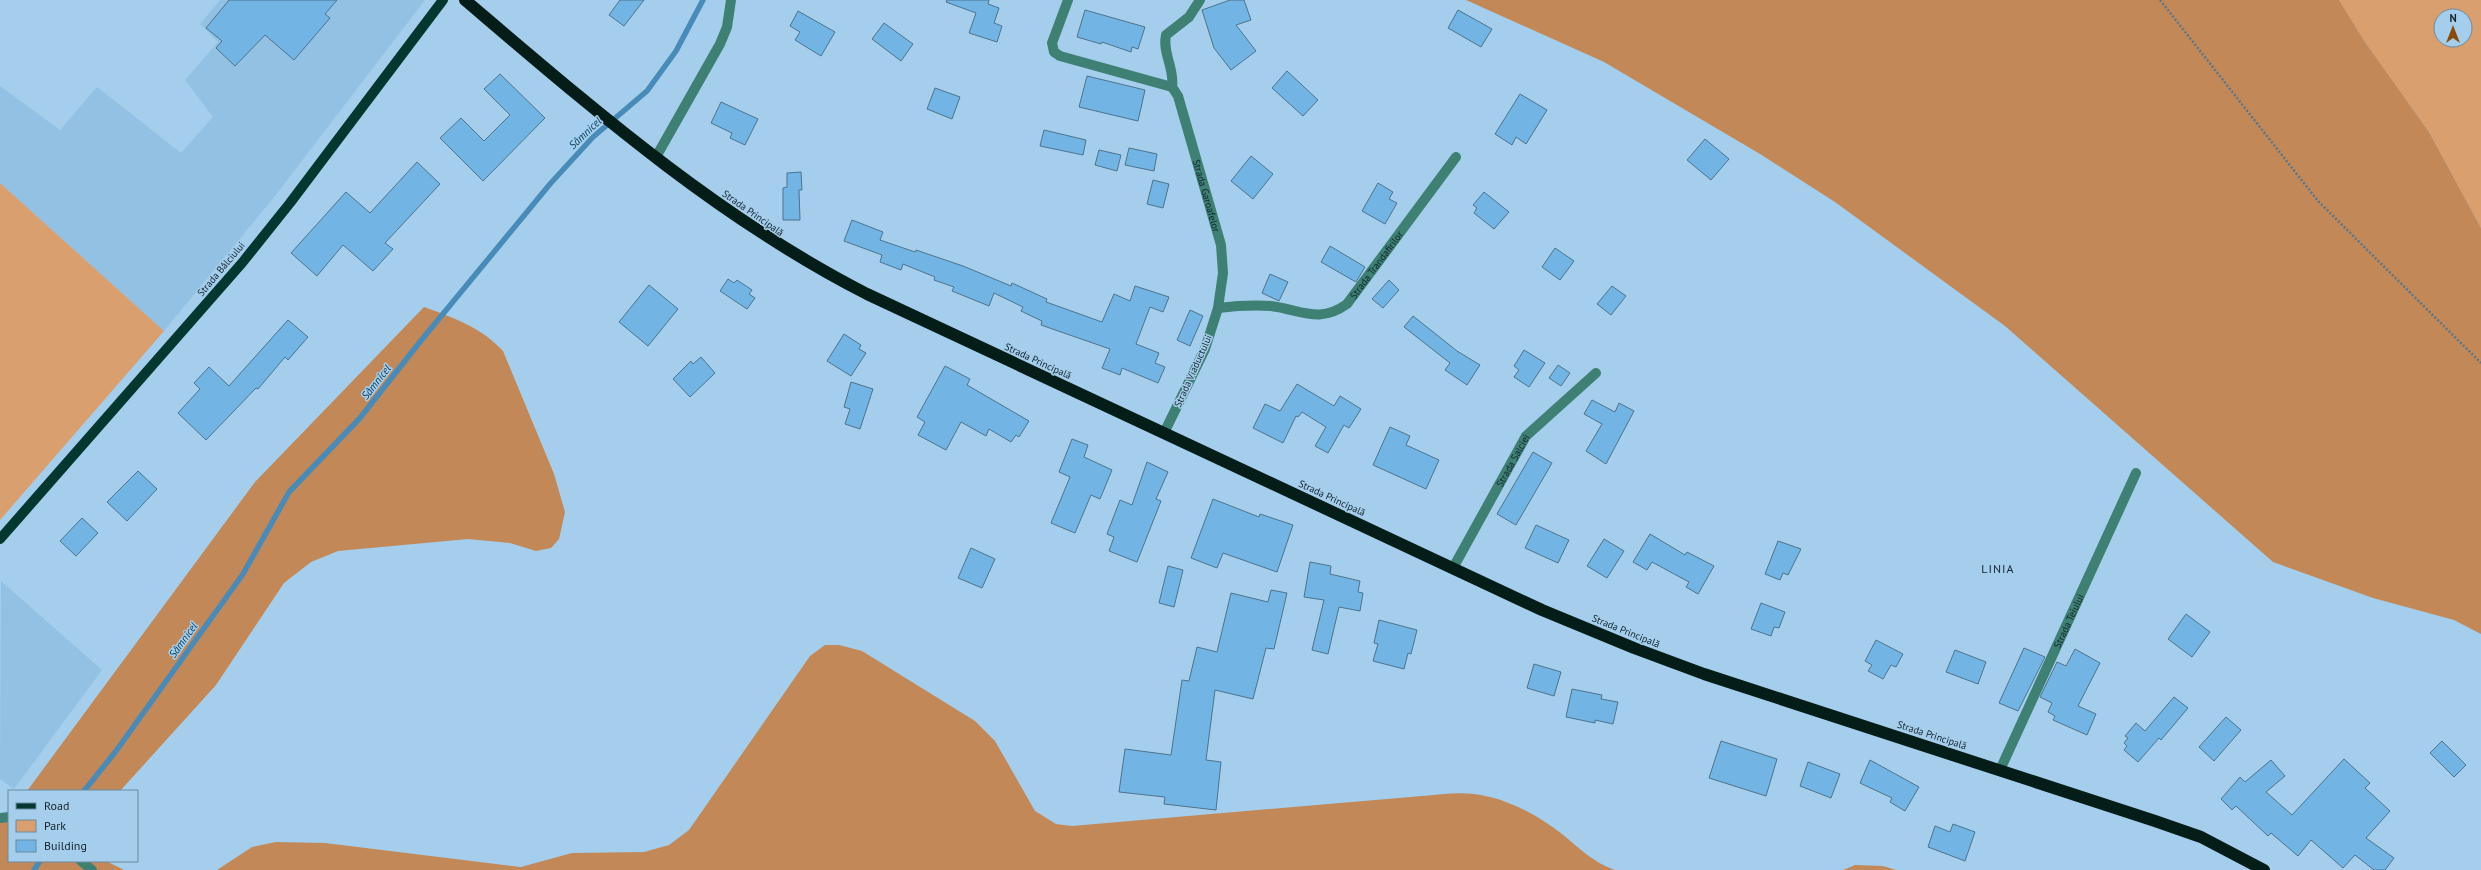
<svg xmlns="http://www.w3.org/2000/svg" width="2481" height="870" font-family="'PT Sans',sans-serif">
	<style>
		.built { fill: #93c1e3 }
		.green { fill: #d99f6f; fill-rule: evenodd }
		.forest { fill: #c28857 }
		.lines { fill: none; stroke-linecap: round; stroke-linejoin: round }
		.stream { stroke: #488bb8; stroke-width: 5.5 }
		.building { fill: #72b5e4; stroke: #4d738d }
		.path { stroke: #5a768b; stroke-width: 2.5; stroke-dasharray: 2 2; stroke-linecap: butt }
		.minor { stroke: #3e8074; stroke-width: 10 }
		.major { stroke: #03372f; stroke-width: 10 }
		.highway { stroke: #051d19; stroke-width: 12 }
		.labels { text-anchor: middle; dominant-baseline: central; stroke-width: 3; stroke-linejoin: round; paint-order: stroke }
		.street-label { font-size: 10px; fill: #14242f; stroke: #a5ceec }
		.water-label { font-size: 11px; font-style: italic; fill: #023c5b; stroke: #a5ceec }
		.quarter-label { font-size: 12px; letter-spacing: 1px; fill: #14242f; stroke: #a5ceec }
	</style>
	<rect width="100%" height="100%" fill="#a5ceec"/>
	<path class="built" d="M220,0H425L275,196L164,331L0,183V86L60,130L97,87L181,153L213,117L185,80L218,42L200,24Z
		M1,581L102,670L14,789L0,779Z"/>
	<path class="green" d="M2339,0H2481V228L2429,132L2365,42ZM2441,16H2465V40H2441Z
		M0,183L164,331L0,520Z"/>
	<path class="forest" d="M1466,0H2339L2365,42L2429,132L2481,228V634L2454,620L2373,598L2273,562L2005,326L1835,202L1760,154L1604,62Z
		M424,307C454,318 481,327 503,351L554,474L565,512L559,539L551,548L536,551L510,543L468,539L338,551L311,562L284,583L216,685L120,791H27L255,482Z
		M825,645H839L862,651L975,721L995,741L1035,811L1056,824L1072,826L1422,796C1438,795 1457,792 1474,794C1506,798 1536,814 1562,834C1579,848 1594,863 1615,870H217L252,847L276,842L325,843L521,867L572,853L644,852L669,845L689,830L810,656Z
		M9,812V861H106L124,870H0V822Z
		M1855,865L1883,866L1896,870H1843Z"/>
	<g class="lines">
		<path class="stream" d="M84,791L116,751L243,574L289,492L360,418L419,343L550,184L593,137L647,91L676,51L703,0
			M34,870L40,861"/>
	</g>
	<path class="building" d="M229,0H337L325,14L330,18L294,60L265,35L235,66L216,48L222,41L206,28Z
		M620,0H644L624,26L609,15Z
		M947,0H989L988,4L999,8L994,23L1002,26L997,42L969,33L976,13L946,2Z
		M1230,0H1244L1251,20L1236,25L1256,51L1231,70L1214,48L1202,10Z
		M1085,10L1145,27L1138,49L1132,47L1131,52L1102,42L1101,44L1077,37Z
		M1458,10L1492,29L1481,47L1448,28Z
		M798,11L835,32L821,56L795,40L800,32L790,26Z
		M884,23L913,44L901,61L872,39Z
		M1287,71L1318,100L1303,116L1272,88Z
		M500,74L545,118L483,181L440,138L461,118L484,141L510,115L484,89Z
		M1087,76L1145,90L1138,121L1079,107Z
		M935,88L960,97L952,119L927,109Z
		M1520,94L1547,110L1526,144L1516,137L1512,145L1495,134Z
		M721,102L758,119L745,145L730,138L732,133L711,123Z
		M1044,130L1086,140L1083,155L1040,146Z
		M1705,139L1729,159L1711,180L1687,160Z
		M1129,148L1157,154L1154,171L1125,165Z
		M1099,150L1121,155L1117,171L1095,165Z
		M1251,156L1273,174L1253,199L1231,181Z
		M417,162L440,184L385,243L393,249L373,271L343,245L317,276L291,253L346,192L370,213Z
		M801,172L802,190H799L800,220H783V188L787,187V173Z
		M1153,180L1169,184L1163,208L1147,204Z
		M1378,183L1393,192L1389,199L1397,203L1385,224L1362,211Z
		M1484,192L1509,212L1494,229L1474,213L1477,208L1473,205Z
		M852,220L883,232L880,240L915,252L916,250L963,266L1011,286L1012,283L1047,299L1046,302L1102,322L1114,294L1130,301L1135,286L1169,297L1163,312L1150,307L1136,344L1159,353L1155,363L1165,367L1158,383L1122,368L1120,375L1102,368L1110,349L1041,325L1042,321L1021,311L1023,307L994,293L989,306L952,291L954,287L934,280L935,277L903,264L901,270L880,262L882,255L844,241Z
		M1330,246L1365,267L1356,282L1321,262Z
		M1555,248L1574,261L1560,280L1542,267Z
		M1270,274L1288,282L1279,301L1262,293Z
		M728,279L734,283L737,280L752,290L749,294L755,298L747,309L720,291Z
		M1389,280L1399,290L1383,308L1372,299Z
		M649,285L678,309L648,346L619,322Z
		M1612,286L1626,296L1611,315L1597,304Z
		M1190,310L1203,316L1190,346L1177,340Z
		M1413,316L1457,351L1480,365L1467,385L1445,370L1450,363L1404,327Z
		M288,320L308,337L288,360L285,357L258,389L256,388L206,440L178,413L200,389L194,383L209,367L229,386Z
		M844,334L861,345L859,349L866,353L851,376L827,361Z
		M1524,350L1545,363L1529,387L1514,377L1519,370L1514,366Z
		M701,357L715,373L690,397L673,379L691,361L693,364Z
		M1558,365L1570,373L1561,386L1549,378Z
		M945,366L970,379L967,385L1029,421L1019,437L1016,435L1011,442L989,429L986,436L961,422L946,450L918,435L925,422L917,417Z
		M851,382L873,389L860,429L845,424L850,409L844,407Z
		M1297,384L1334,406L1340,396L1361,409L1349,428L1344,425L1328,453L1315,446L1326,427L1302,412L1298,417L1296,416L1283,443L1253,428L1265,404L1280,411Z
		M1592,400L1615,412L1619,403L1634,411L1606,464L1586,451L1602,424L1584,414Z
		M1390,427L1410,436L1406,445L1439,460L1426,489L1373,465Z
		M1072,439L1088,445L1084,457L1112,470L1100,499L1091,495L1075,533L1051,523L1070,477L1059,472Z
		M1533,452L1552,463L1516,525L1497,514Z
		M1147,462L1168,472L1156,499L1161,501L1137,562L1109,551L1114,537L1107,534L1120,500L1132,505Z
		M138,471L157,489L127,521L107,502Z
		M1213,499L1259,517L1260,514L1293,525L1277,572L1223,553L1217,568L1191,558Z
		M82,518L98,533L76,556L60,541Z
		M1536,525L1569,540L1558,563L1525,548Z
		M1650,534L1685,555L1687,552L1714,566L1698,594L1686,587L1689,582L1652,562L1647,570L1633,562Z
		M1604,539L1624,551L1607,578L1587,566Z
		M1778,541L1801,549L1788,575L1783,573L1780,580L1765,574Z
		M971,548L995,559L982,588L958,578Z
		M1310,562L1331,566L1330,574L1360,581L1358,592L1363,593L1360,611L1339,607L1328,654L1312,650L1324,600L1304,597Z
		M1168,566L1183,570L1174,607L1159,603Z
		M1271,590L1287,593L1274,649L1266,648L1253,699L1215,690L1206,760L1221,762L1216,810L1164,804L1165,797L1119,792L1125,749L1171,755L1182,680L1189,681L1197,647L1217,652L1231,593L1268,602Z
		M1761,603L1785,612L1779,628L1774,627L1771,636L1751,629Z
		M2186,614L2210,632L2192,657L2168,639Z
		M1379,620L1417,630L1411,654L1408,653L1404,669L1373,661L1378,644L1374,643Z
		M1876,640L1903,654L1896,667L1891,665L1883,679L1868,671L1872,665L1865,661Z
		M2024,648L2045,657L2018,711L1999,703Z
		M2075,649L2100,663L2078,706L2096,714L2087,735L2053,720L2055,716L2048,712L2052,703L2040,697L2057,662L2066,666Z
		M1955,650L1986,662L1978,684L1946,672Z
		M1534,664L1561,672L1554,696L1527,688Z
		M1572,689L1602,695L1601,699L1618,702L1613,724L1595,720V723L1566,717Z
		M2174,697L2188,708L2161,740L2159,738L2138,762L2124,750L2127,746L2124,743L2128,738L2125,736L2136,723L2145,731Z
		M2226,717L2241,730L2214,761L2199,747Z
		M1721,741L1777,759L1766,796L1709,778Z
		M2442,741L2466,765L2454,777L2430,753Z
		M2344,759L2370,783L2365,788L2390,811L2366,838L2394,858L2385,870H2374L2355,855L2343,868L2311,840L2298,856L2271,833L2268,836L2236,806L2232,810L2221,799L2240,777L2245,782L2271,760L2285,776L2266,792L2292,815Z
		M1870,760L1919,787L1905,811L1890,802L1892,798L1860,783Z
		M1808,762L1840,774L1831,798L1800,786Z
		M1953,824L1975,832L1965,861L1928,847L1935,826L1950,832Z"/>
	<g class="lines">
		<path class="path" d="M2160,0L2318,201L2481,363"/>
		<g class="minor">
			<path id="s1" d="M1068,0L1052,43L1054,52L1060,56L1172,87L1178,96L1221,245L1223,273L1218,308L1205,349L1164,433"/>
			<path d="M1172,87C1175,69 1162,53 1166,35L1189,17L1200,0"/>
			<path d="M656,157L720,44L727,27L731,0"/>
			<path id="s2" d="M1218,308C1235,306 1253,305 1271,306C1302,310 1319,324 1347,304L1456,157"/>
			<path id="s3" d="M1453,568L1526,436L1596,373"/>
			<path id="s4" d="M2000,770L2136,473"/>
			<path d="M0,818L9,817"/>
			<path d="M81,861L92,870"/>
		</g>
		<path class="major" d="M0,539L242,263L290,203L443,0"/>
		<path class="highway" d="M465,0C592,108 718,218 867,294L1542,610L1634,648L1704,674L2155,821L2201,837L2264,870"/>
	</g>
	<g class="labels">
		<g class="street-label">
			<text stroke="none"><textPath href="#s1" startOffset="293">Strada Garoafelor</textPath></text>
			<text transform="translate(753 213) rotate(35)">Strada Principală</text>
			<text stroke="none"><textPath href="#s2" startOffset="181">Strada Trandafirilor</textPath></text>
			<text transform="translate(221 269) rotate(-50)">Strada Bâlciului</text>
			<text transform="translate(1038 361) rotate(25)">Strada Principală</text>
			<text transform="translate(1193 371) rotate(-66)">Strada Viaductului</text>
			<text stroke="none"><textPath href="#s3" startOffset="123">Strada Salciei</textPath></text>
			<text transform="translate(1332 498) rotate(25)">Strada Principală</text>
			<text stroke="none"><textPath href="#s4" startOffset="164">Strada Teiului</textPath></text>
			<text transform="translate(1626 631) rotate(22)">Strada Principală</text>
			<text transform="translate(1932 735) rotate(18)">Strada Principală</text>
		</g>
		<g class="water-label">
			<text transform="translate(585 133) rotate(-44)">Sâmnicel</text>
			<text transform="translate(376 382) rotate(-52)">Sâmnicel</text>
			<text transform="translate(183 640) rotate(-54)">Sâmnicel</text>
		</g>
		<g class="quarter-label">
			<text x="1998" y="568">LINIA</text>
		</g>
	</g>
	<rect x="8" y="790" width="130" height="72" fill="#a5ceec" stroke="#6b8aa0"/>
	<rect x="16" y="803" width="20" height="6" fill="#03372f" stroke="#6b8aa0"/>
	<text x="44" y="810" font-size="12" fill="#14242f">Road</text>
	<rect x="16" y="820" width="20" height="12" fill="#d99f6f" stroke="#6b8aa0"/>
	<text x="44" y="830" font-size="12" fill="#14242f">Park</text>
	<rect x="16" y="840" width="20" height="12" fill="#72b5e4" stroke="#6b8aa0"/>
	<text x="44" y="850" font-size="12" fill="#14242f">Building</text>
	<g transform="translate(2453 28)"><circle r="19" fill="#a5ceec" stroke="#6b8aa0"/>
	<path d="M0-3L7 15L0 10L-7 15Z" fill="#884c09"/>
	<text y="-6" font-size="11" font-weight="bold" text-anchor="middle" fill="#14242f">N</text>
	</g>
</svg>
